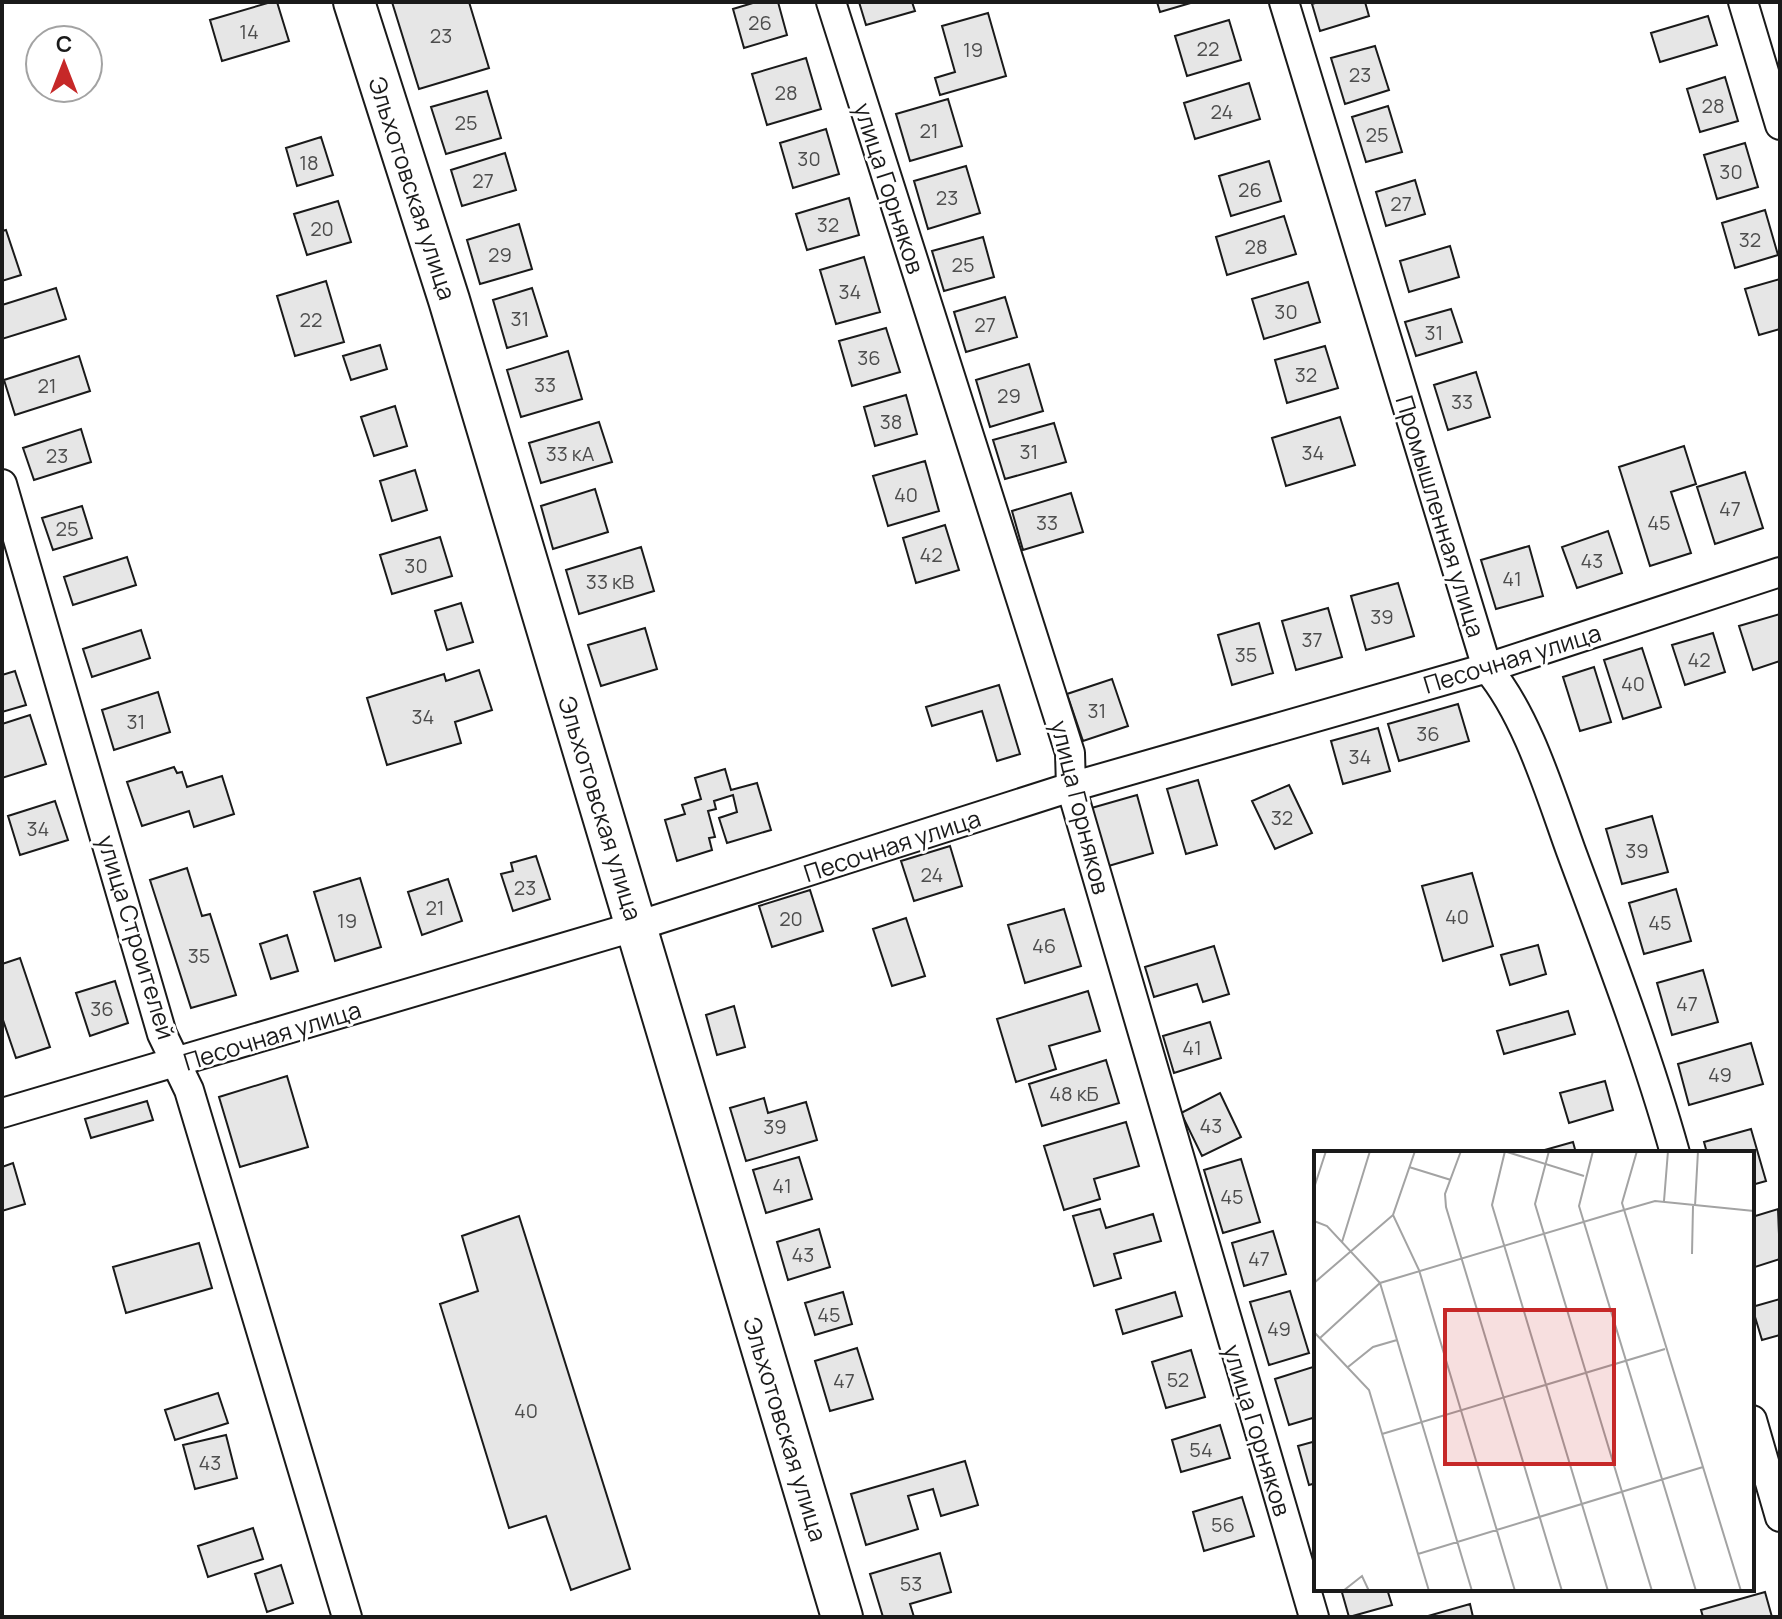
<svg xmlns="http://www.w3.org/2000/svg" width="1782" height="1619" font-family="Manrope,sans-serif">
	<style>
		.building { fill: #e6e6e6; stroke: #1a1a1a; stroke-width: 2 }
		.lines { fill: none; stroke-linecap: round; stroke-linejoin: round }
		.street-casing { stroke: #1a1a1a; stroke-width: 32 }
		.secondary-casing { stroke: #1a1a1a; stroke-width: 44 }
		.street { stroke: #fff; stroke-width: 28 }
		.secondary { stroke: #fff; stroke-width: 40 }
		.labels { text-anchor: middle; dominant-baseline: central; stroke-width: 6; stroke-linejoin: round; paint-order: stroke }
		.number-label { font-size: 20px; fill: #4d4d4d }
		.street-label { font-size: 24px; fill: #1a1a1a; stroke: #fff }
		.inset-road { fill: none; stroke: #a3a3a3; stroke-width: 2 }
		.view { fill: #c62828; fill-opacity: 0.15; stroke: #c62828; stroke-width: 4 }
		.inset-edge { fill: none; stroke: #1a1a1a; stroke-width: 4 }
	</style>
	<rect width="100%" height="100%" fill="#fff"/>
	<path class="building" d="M271,2H277L289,41L222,61L210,20Z
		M392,2H469L489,68L419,89Z
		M756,2H778L787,35L744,48L733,9Z
		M859,2H912L915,11L866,25Z
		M1157,2H1194L1160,12Z
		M1318,2H1365L1369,16L1320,31L1312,4Z
		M988,13L1006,76L940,95L935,78L955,72L942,26Z
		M1708,16L1717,45L1660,62L1651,33Z
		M1229,20L1241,60L1187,76L1175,36Z
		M1375,46L1389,90L1345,104L1331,58Z
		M806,58L821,109L767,125L752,74Z
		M1725,77L1738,121L1700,132L1687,89Z
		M1249,83L1260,119L1195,139L1184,103Z
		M487,91L501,138L446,154L431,107Z
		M948,99L962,146L910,161L896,114Z
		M1388,106L1402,152L1366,162L1352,117Z
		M826,129L839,174L793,188L780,143Z
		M321,137L333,175L297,186L286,148Z
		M1745,143L1758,187L1717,199L1704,155Z
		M505,153L516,190L462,206L451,170Z
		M1269,161L1281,201L1231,216L1219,176Z
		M966,166L980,213L928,229L914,181Z
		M1415,180L1425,214L1386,226L1376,192Z
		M849,198L859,235L807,250L796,214Z
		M338,201L351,242L307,255L294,214Z
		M1765,210L1778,255L1735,268L1722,223Z
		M1284,216L1296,254L1227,275L1216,237Z
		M519,224L532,269L480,284L467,240Z
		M6,230L21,275L2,281V231Z
		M983,237L994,277L944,291L932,251Z
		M1450,246L1459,277L1409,292L1400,261Z
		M864,257L880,312L836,324L820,270Z
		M1780,279V329L1759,335L1745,289Z
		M326,281L344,342L295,356L277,296Z
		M1308,282L1320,322L1264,339L1252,299Z
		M56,288L66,319L2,339V305Z
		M532,288L547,336L507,348L493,300Z
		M1005,297L1017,337L966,352L954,312Z
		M1451,309L1462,342L1416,356L1405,322Z
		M886,328L900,372L852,386L839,341Z
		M380,345L387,369L351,380L343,356Z
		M1325,346L1338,388L1287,403L1275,360Z
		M568,351L582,399L521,417L507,370Z
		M79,356L90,391L15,415L4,380Z
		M1029,364L1043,411L990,427L976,380Z
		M1476,372L1490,417L1448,430L1434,385Z
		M906,395L917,434L875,446L864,407Z
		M395,406L407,446L374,456L361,417Z
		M1340,417L1355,465L1286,486L1272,438Z
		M599,422L612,462L541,483L529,443Z
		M1054,423L1066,462L1005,479L993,440Z
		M81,429L91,462L34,480L23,448Z
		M1684,446L1696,484L1671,492L1691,553L1650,566L1619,467Z
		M925,461L939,511L888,526L873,476Z
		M415,470L427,510L392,521L380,481Z
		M1745,472L1763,528L1715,544L1697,487Z
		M595,489L608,532L553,549L541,506Z
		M1071,493L1083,532L1023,550L1012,511Z
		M82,506L92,538L53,550L42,518Z
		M945,525L959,570L916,583L903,538Z
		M1608,531L1622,573L1577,588L1562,547Z
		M440,537L452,576L392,594L380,555Z
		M1529,546L1543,596L1496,609L1481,560Z
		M641,547L654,591L579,614L566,570Z
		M127,557L136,585L73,605L64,577Z
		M1398,583L1414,636L1366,650L1351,596Z
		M461,603L473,642L447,650L435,611Z
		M1328,608L1342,657L1296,670L1282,621Z
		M1780,614V661L1753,670L1739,626Z
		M1259,623L1273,673L1232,685L1218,635Z
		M645,628L657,669L601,686L588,645Z
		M141,630L150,658L92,677L83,649Z
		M1713,633L1725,672L1685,685L1672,645Z
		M1642,648L1661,707L1623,719L1604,660Z
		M1594,667L1611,722L1580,731L1563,677Z
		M479,670L492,710L455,722L461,743L387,765L367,698L444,674L446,681Z
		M15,671L26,705L2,712V675Z
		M1112,679L1128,726L1083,741L1067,694Z
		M999,685L1020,754L997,761L982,711L932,726L926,707Z
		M158,692L170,732L114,750L102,710Z
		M1458,704L1469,741L1399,761L1388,724Z
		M30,715L46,764L2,778V724Z
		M1378,728L1390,771L1343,784L1331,741Z
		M174,767L177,773L182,772L187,787L222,776L234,814L194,827L189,811L142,826L127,782Z
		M725,769L731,790L757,783L771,830L727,843L719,818L737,812L733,795L714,801L716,809L708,811L715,837L709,838L712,850L677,861L665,820L685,814L682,805L701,799L695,778Z
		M1198,780L1217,845L1186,854L1167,789Z
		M1289,785L1312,833L1275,849L1252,801Z
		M1137,795L1153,853L1105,867L1088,809Z
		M55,801L68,840L20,855L8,816Z
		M1652,816L1668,872L1622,884L1606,829Z
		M950,846L962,886L914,901L901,861Z
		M536,856L550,899L513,911L501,874L513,871L511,863Z
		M187,868L202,916L210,914L236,995L191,1008L150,880Z
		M1472,873L1493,946L1443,961L1422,886Z
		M360,878L381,947L335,961L314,892Z
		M448,879L462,921L422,935L408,892Z
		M1676,889L1691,941L1644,954L1629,903Z
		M810,890L823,931L772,947L759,906Z
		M1064,909L1081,966L1025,983L1008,925Z
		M906,918L925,976L892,986L873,929Z
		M287,935L298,971L271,979L260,944Z
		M1538,945L1546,974L1510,985L1501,955Z
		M1214,946L1229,994L1203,1002L1197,984L1154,997L1145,967Z
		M20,958L50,1047L16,1058L2,1017V964Z
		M1703,970L1718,1022L1672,1035L1657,983Z
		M115,981L128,1023L90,1036L76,993Z
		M1088,991L1100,1031L1049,1046L1056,1069L1016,1082L997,1019Z
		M734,1006L745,1047L717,1055L706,1015Z
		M1568,1011L1575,1034L1504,1054L1497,1031Z
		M1210,1022L1221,1058L1174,1073L1163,1036Z
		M1751,1043L1763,1084L1689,1105L1678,1064Z
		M1106,1060L1119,1103L1042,1126L1029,1084Z
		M287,1076L308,1147L240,1167L219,1097Z
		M1605,1081L1613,1110L1569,1123L1560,1093Z
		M1220,1093L1241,1137L1202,1156L1181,1113Z
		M764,1098L768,1113L806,1102L817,1140L746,1161L730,1108Z
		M147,1101L153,1120L91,1138L85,1119Z
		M1126,1122L1139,1166L1094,1179L1100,1199L1064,1210L1044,1146Z
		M1751,1129L1766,1181L1752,1185V1153H1707L1704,1142Z
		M1573,1142L1576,1153H1534Z
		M799,1157L812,1199L766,1213L753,1170Z
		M1241,1159L1260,1222L1223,1233L1204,1170Z
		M13,1163L25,1204L2,1211V1167Z
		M1100,1209L1106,1228L1153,1214L1161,1241L1114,1254L1121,1278L1094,1286L1073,1216Z
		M1778,1209L1780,1259L1752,1268V1217Z
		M519,1216L630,1569L571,1590L546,1516L509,1528L440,1304L478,1291L462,1236Z
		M819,1229L830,1267L788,1280L777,1242Z
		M1273,1231L1286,1274L1244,1286L1232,1243Z
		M199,1243L212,1288L126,1313L113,1267Z
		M1290,1291L1309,1353L1269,1365L1250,1302Z
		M843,1292L852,1324L815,1335L805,1303Z
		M1175,1292L1182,1316L1123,1334L1116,1310Z
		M1780,1299V1335L1762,1340L1752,1307Z
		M857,1348L873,1399L830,1411L815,1361Z
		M1191,1350L1205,1397L1166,1408L1152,1362Z
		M1316,1366V1417L1289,1425L1275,1379Z
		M218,1393L228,1423L175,1440L165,1410Z
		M1220,1425L1230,1458L1181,1472L1172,1440Z
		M226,1435L237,1478L195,1489L183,1445Z
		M1316,1441V1483L1309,1485L1298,1446Z
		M965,1461L978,1505L941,1516L933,1489L908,1496L918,1529L866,1545L851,1494Z
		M1242,1497L1254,1536L1204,1551L1193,1512Z
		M253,1528L263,1559L208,1577L198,1546Z
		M940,1553L951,1592L910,1604L914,1617H883L870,1574Z
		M281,1565L293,1603L267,1612L255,1574Z
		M1341,1589H1387L1392,1605L1349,1617Z
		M1765,1592L1772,1617H1703L1701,1610Z
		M1470,1604L1473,1617H1428V1616Z"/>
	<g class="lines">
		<g class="street-casing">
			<path id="street" d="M831,2L1070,753L1071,787L1314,1617
				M1284,2L1487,668C1527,715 1550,793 1571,851C1608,951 1646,1050 1675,1153
				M1743,2L1780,125
				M2,484L162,1034L189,1090L347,1617
				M2,1113L637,926L1071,787L1487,668L1780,572
				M1752,1420L1780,1517"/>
		</g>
		<g class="secondary-casing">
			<path id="secondary" d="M354,2L449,300L842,1617"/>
		</g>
		<use href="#street" class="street"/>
		<use href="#secondary" class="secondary"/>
	</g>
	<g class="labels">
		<g class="number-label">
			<text x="760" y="22">26</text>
			<text x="249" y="31">14</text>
			<text x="441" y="35">23</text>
			<text x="1208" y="48">22</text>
			<text x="973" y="49">19</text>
			<text x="1360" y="74">23</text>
			<text x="786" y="92">28</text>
			<text x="1713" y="105">28</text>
			<text x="1222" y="111">24</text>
			<text x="466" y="122">25</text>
			<text x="929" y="130">21</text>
			<text x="1377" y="134">25</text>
			<text x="809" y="158">30</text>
			<text x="309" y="162">18</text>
			<text x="1731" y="171">30</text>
			<text x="483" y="180">27</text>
			<text x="1250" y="189">26</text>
			<text x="947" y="197">23</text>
			<text x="1401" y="203">27</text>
			<text x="828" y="224">32</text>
			<text x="322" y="228">20</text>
			<text x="1750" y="239">32</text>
			<text x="1256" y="246">28</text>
			<text x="500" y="254">29</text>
			<text x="963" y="264">25</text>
			<text x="850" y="291">34</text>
			<text x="1286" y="311">30</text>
			<text x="520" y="318">31</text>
			<text x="311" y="319">22</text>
			<text x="985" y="324">27</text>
			<text x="1434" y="332">31</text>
			<text x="869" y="357">36</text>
			<text x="1306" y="374">32</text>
			<text x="545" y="384">33</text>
			<text x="47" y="385">21</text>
			<text x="1009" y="395">29</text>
			<text x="1462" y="401">33</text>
			<text x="891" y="421">38</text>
			<text x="1029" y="451">31</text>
			<text x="1313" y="452">34</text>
			<text x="570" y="453">33 кА</text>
			<text x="57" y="455">23</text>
			<text x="906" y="494">40</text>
			<text x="1730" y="508">47</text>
			<text x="1047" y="522">33</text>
			<text x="1659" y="522">45</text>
			<text x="67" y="528">25</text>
			<text x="931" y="554">42</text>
			<text x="1592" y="560">43</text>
			<text x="416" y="565">30</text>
			<text x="1512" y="578">41</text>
			<text x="610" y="581">33 кВ</text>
			<text x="1382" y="616">39</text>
			<text x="1312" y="639">37</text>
			<text x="1246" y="654">35</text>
			<text x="1699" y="659">42</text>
			<text x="1633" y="683">40</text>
			<text x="1097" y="710">31</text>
			<text x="423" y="716">34</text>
			<text x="136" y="721">31</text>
			<text x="1428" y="733">36</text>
			<text x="1360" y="756">34</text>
			<text x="1282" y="817">32</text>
			<text x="38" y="828">34</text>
			<text x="1637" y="850">39</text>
			<text x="932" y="874">24</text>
			<text x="525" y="887">23</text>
			<text x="435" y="907">21</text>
			<text x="1457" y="916">40</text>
			<text x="791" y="918">20</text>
			<text x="347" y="920">19</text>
			<text x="1660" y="922">45</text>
			<text x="1044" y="945">46</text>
			<text x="199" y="955">35</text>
			<text x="1687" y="1003">47</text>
			<text x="102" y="1008">36</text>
			<text x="1192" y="1047">41</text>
			<text x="1720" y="1074">49</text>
			<text x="1074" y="1093">48 кБ</text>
			<text x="1211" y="1125">43</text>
			<text x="775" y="1126">39</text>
			<text x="782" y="1185">41</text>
			<text x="1232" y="1196">45</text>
			<text x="803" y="1254">43</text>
			<text x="1259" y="1258">47</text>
			<text x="829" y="1314">45</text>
			<text x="1279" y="1328">49</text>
			<text x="1178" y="1379">52</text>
			<text x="844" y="1380">47</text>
			<text x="526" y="1410">40</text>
			<text x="1201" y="1449">54</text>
			<text x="210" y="1462">43</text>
			<text x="1223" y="1524">56</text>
			<text x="911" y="1583">53</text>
		</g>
		<g class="street-label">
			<text transform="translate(413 188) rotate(72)">Эльхотовская улица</text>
			<text transform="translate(890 188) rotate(72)">улица Горняков</text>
			<text transform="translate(1441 516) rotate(73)">Промышленная улица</text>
			<text transform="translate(1512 658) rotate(-17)">Песочная улица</text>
			<text transform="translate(1081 807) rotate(76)">улица Горняков</text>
			<text transform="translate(601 808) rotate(73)">Эльхотовская улица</text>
			<text transform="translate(892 845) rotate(-18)">Песочная улица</text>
			<text transform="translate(137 937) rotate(73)">улица Строителей</text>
			<text transform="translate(272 1035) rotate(-17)">Песочная улица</text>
			<text transform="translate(786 1429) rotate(73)">Эльхотовская улица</text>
			<text transform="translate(1258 1430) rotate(73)">улица Горняков</text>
		</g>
	</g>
	<g transform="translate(1314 1151)">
		<rect width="440" height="440" fill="#fff"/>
		<path class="inset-road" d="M101,0L79,64L105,119L201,440M147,0L131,43L132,56L248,440M190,0L270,25M191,0L178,54L294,440M235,0L221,53L338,440M279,0L265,55L382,440M323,0L308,52L427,440M95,16L137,29M0,37L12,0M350,50L354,0M381,55L384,0M0,70L13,75L66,132L158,440M28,91L56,0M378,103L379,55M0,132L79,64M0,181L55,239L115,440M6,187L66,132L296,63L341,50L440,60M34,216L59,196L83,189M68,283L351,198M104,403L389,316M29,440L48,425L55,440"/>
		<path class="view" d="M131,159H300V313H131Z"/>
		<rect width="440" height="440" class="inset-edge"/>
	</g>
	<rect width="1782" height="1619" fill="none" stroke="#1a1a1a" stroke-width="8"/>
	<g transform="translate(64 64)"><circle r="38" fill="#ffffff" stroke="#a3a3a3" stroke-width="2"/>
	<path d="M0-6L14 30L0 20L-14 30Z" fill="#c62828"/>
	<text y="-12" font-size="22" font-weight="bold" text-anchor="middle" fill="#1a1a1a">С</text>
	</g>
</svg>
